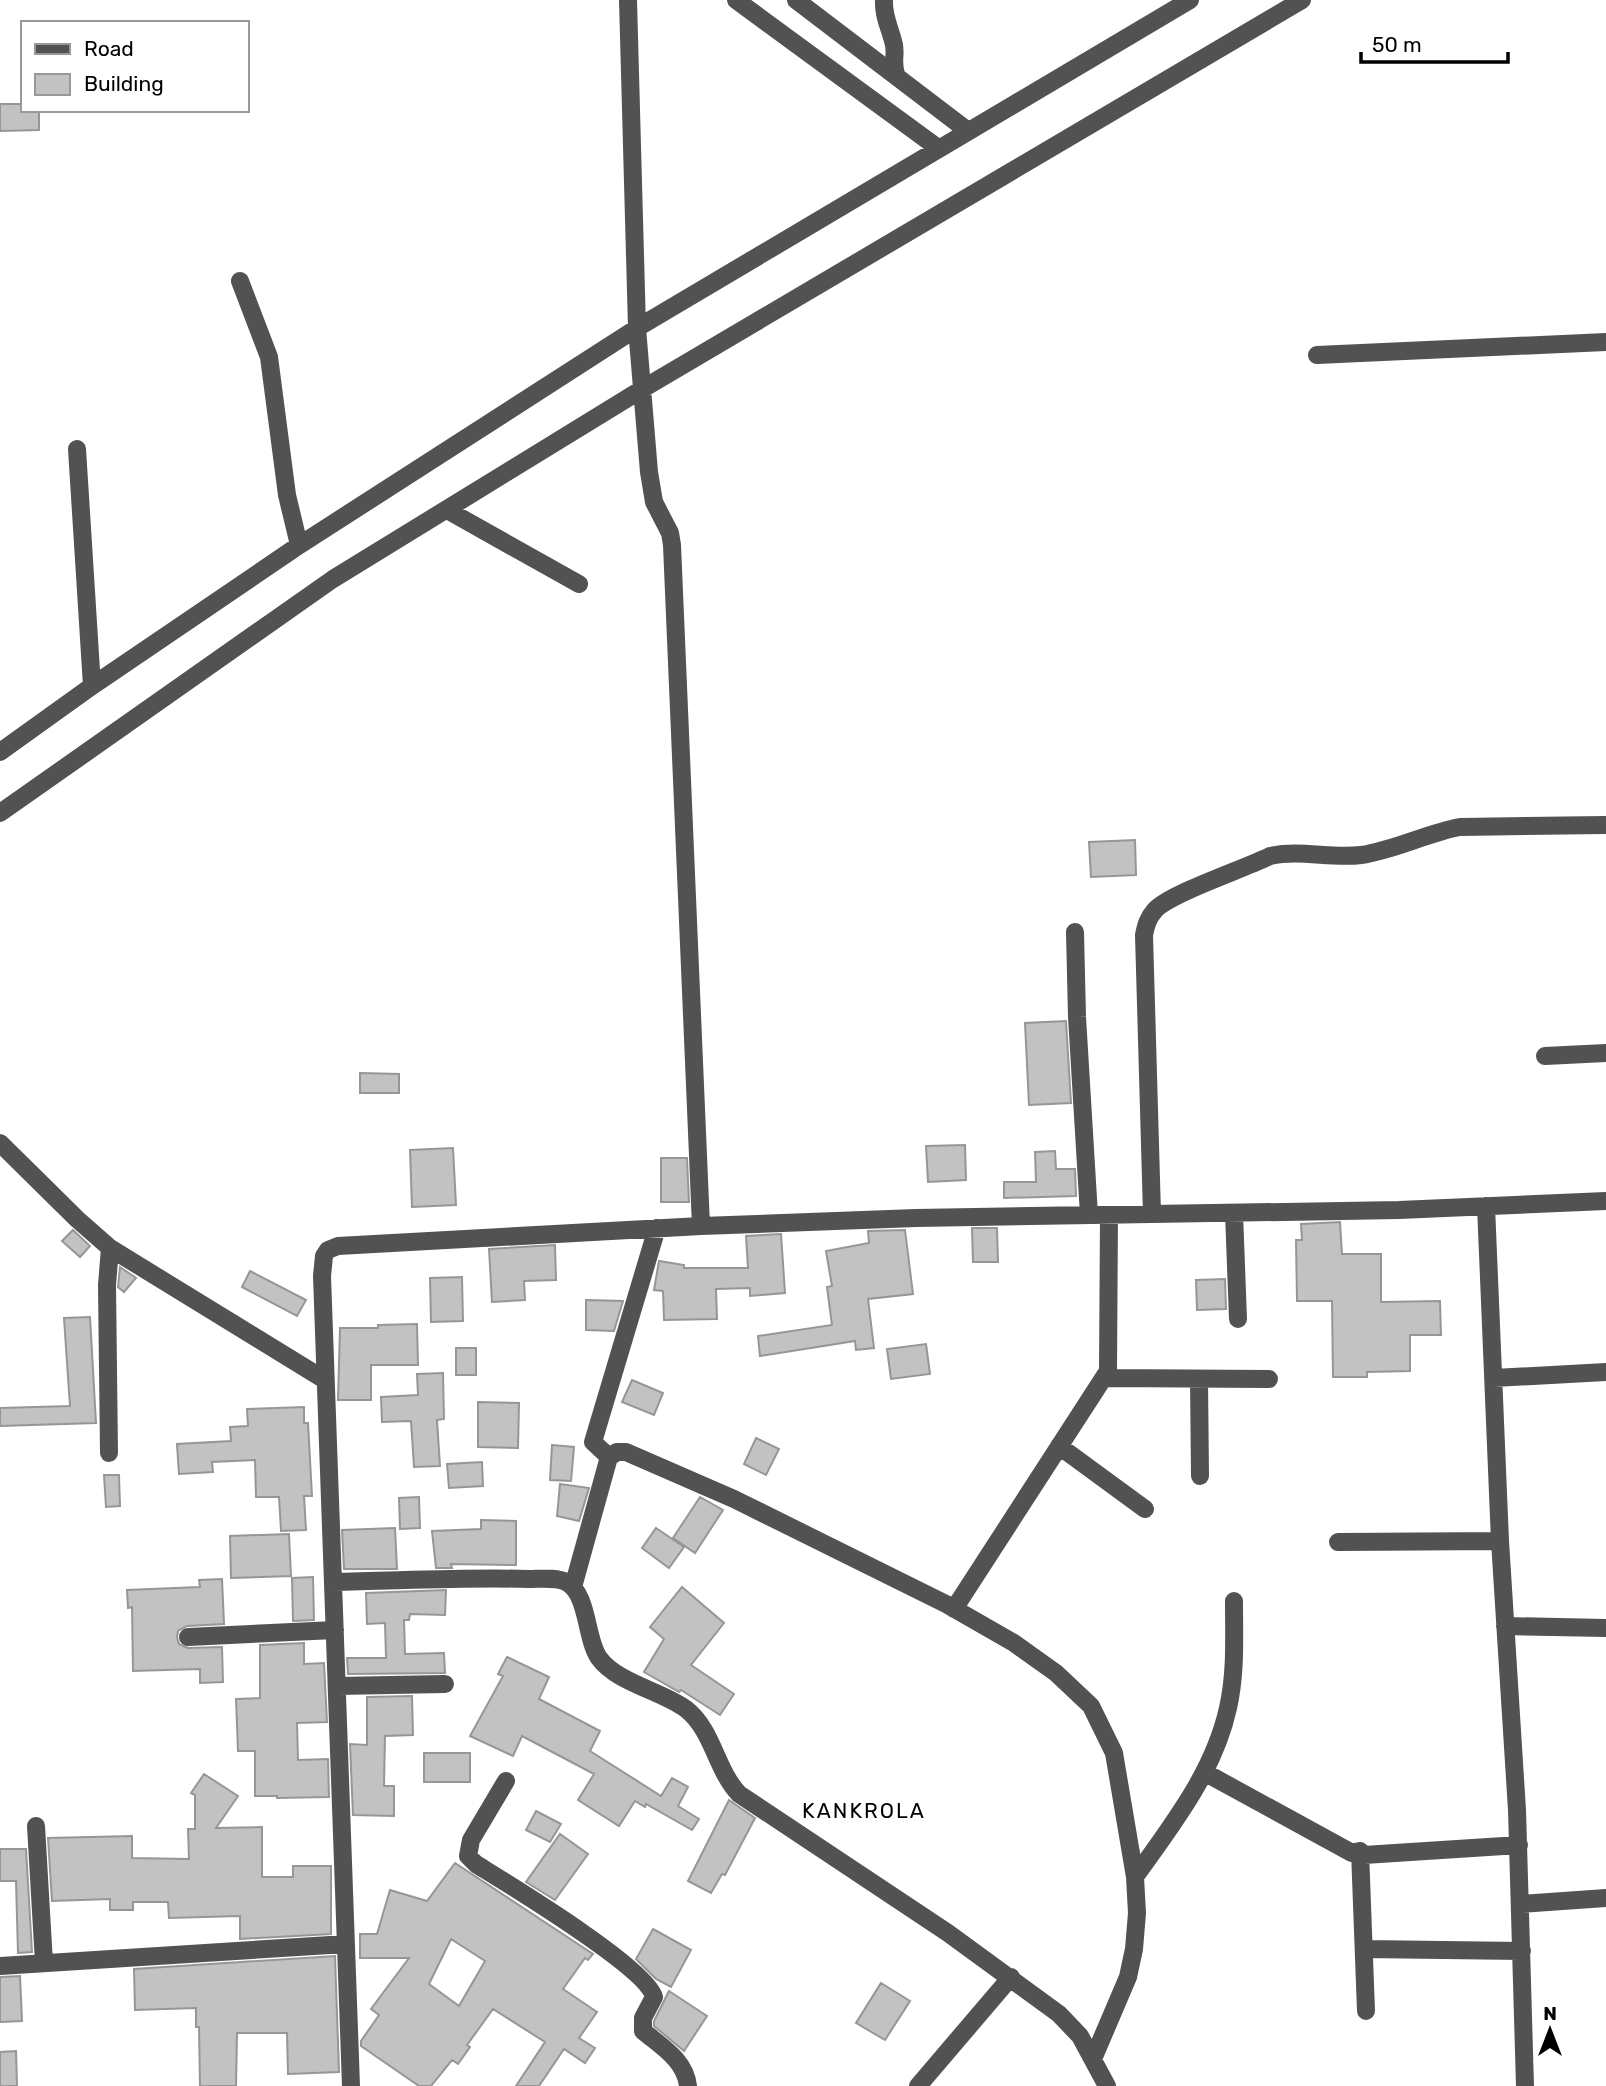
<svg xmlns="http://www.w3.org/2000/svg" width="1606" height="2086" font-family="Rubik,sans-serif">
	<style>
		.building { fill: #c2c2c2; stroke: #969696; stroke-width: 2; fill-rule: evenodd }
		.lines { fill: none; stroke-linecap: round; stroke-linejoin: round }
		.minor { stroke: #525252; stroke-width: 18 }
		.labels { text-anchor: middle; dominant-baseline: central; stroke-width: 6; stroke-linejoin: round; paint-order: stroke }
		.quarter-label { font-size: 21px; letter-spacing: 2px; fill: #000; stroke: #fff }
	</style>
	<rect width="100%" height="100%" fill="#fff"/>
	<path class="building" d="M0,104H23V110H39V130L0,131Z
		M1135,840L1136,875L1091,877L1089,842Z
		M1066,1021L1071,1103L1029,1105L1025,1023Z
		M360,1073L399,1074V1093H360Z
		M965,1145L966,1180L928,1182L926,1146Z
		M453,1148L456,1205L412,1207L410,1150Z
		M1055,1151L1056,1169H1075L1076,1196L1004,1198V1182H1036L1035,1152Z
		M661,1158H687L689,1202H661Z
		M1340,1222L1342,1254H1381V1302L1440,1301L1441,1335H1410V1371L1367,1372V1377H1333L1332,1301H1297L1296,1240H1302L1301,1224Z
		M972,1228H997L998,1262H973Z
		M73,1230L90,1246L80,1257L62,1241Z
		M905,1230L913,1294L868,1299L874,1348L856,1350L855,1341L760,1356L758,1336L832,1325L827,1287L832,1286L826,1251L869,1243L868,1231Z
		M781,1234L785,1293L750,1296V1288L716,1289L717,1319L664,1320L663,1291L654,1290L659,1261L684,1265V1268H748L746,1236Z
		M555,1245L556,1280L524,1281L525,1300L492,1302L489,1249Z
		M120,1267L136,1278L124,1292L118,1287Z
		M250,1271L306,1300L297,1316L242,1287Z
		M462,1277L463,1321L431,1322L430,1278Z
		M1225,1279L1226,1309L1197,1310L1196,1280Z
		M586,1300L623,1301L614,1331L586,1330Z
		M90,1317L96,1423L0,1426V1408L70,1406L64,1318Z
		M417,1324L418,1365H371V1400H338L340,1328H378V1325Z
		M926,1344L930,1374L891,1379L887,1349Z
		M456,1348H476V1375H456Z
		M443,1373L444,1419L437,1420L440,1466L414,1467L411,1421L382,1422L381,1397L418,1395L417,1374Z
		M632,1380L663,1393L654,1415L622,1402Z
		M478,1402L519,1403L518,1448L478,1447Z
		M304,1407V1423H308L312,1496H304L306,1530L281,1531L279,1497H256L255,1460L212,1462L213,1472L179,1474L177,1444L231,1441L230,1427L248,1426L247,1409Z
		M756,1438L779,1449L766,1475L744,1464Z
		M552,1445L574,1447L571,1481L550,1480Z
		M482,1462L483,1486L449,1488L447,1464Z
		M104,1475H119L120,1506L106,1507Z
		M560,1484L589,1488L579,1521L557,1516Z
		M419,1497L420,1528L400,1529L399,1498Z
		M700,1497L723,1510L695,1553L673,1538Z
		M481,1520L516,1521V1565L451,1564L452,1568H436L432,1531L481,1529Z
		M395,1528L397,1569H344L342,1530Z
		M656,1528L684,1547L669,1568L642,1548Z
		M289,1534L291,1576L231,1578L230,1536Z
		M313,1577L314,1620L293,1621L292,1578Z
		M222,1579L224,1624L187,1626L178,1631L177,1637L179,1644L188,1648L222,1647L223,1682L200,1683V1669L133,1671L132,1607L128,1608L127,1590L200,1587L199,1580Z
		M682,1587L724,1623L691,1665L734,1694L720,1715L681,1690L679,1692L644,1672L664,1639L650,1627Z
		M446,1590L445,1615L410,1614L409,1620H404L405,1654L444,1653L445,1673L348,1674L347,1658H386L385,1623L367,1624L366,1593Z
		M304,1643V1664L324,1663L327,1722L297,1723L298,1760L328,1759L329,1797L277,1798V1796H255V1751H238L236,1699L260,1698V1645Z
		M507,1657L549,1677L539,1699L600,1731L590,1751L661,1796L672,1778L688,1787L678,1806L699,1819L692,1830L646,1804L645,1807L635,1801L619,1826L578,1800L594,1774L522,1736L513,1756L470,1736L503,1676L498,1674Z
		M412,1696L413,1735L385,1736L384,1786H394V1816L353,1815L350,1744L367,1745V1697Z
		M424,1753H470V1782H424Z
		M204,1774L238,1796L216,1828L262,1827V1877H293V1866H331V1934L240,1939V1916L169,1918L168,1902H133V1910H110V1899L52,1901L48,1838L132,1836V1858L189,1859L188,1829H195V1795L191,1793Z
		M729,1800L755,1818L725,1875L722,1874L711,1893L688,1881Z
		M536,1811L561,1824L550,1842L526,1830Z
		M560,1834L588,1854L555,1900L526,1882Z
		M0,1849H26L32,1952L18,1953L16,1881H0Z
		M455,1863L593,1954L588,1960L585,1958L563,1989L597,2012L579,2038L595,2048L585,2063L564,2049L539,2086H516L545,2042L493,2009L467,2045L470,2047L458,2064L452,2060L431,2086H419L361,2046V2041L379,2015L371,2009L409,1958H360V1934H377L390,1890L427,1901ZM451,1939L485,1961L459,2006L429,1984Z
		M653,1929L691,1950L671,1987L656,1979L636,1959Z
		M335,1956L339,2072L288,2074L287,2033H237L236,2086H200L199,2027H196V2008L135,2010L134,1969Z
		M20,1976L22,2021L0,2022V1977Z
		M881,1983L910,2001L885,2040L856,2023Z
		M669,1991L707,2016L684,2051L654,2026V2021Z
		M16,2051L17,2086H0V2052Z"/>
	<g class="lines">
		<path class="minor" d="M628,0L637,328L649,472L654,502L670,533L672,545L701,1226
			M736,0L938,148
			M796,0L968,131
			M884,0C883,17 891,30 894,45C896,56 892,62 896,74
			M240,281L269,357L287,495L299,545
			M1317,355L1606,342
			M77,449L92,686
			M447,510L579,584
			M0,752L92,686L295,548L637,328L1190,0
			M0,813L333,579L644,388L1302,0
			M1075,932L1077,1017L1089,1215
			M1545,1056L1606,1053
			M0,1143L77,1219L110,1248L325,1380
			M1486,1206L1500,1541L1517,1810L1525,2086
			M1234,1213L1238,1319
			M1152,1214L1144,935C1146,925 1148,918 1155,910C1171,893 1244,869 1270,856C1300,849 1331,859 1361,855C1395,850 1427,833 1460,827L1606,825
			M1104,1378L1269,1379
			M1494,1378L1606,1372
			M1199,1379L1200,1476
			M1059,1446L1145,1509
			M109,1453L107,1285L110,1248
			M609,1457L593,1442L657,1228
			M1338,1542L1500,1541
			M333,1582C398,1581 464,1577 529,1579C540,1579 556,1577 566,1582C589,1594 585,1638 599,1658C617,1683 662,1691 686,1709C713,1730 716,1770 739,1794L948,1933L1059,2014L1080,2036L1107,2086
			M573,1587L609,1457L617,1452H626L734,1499L946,1604L1014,1643L1056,1673L1091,1706L1114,1753L1135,1877L1137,1913L1134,1949L1128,1977L1093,2059
			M954,1609L1108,1371L1109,1215
			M1505,1626L1606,1628
			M188,1637L335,1630
			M337,1686L445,1684
			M1204,1772L1352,1853L1360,1851L1364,1855L1519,1845
			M506,1781L471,1840L468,1856L476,1864C508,1884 647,1968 654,1997L643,2018V2031C662,2047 685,2060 688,2086
			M36,1826L44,1963
			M1360,1851L1366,2011
			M1135,1877C1172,1825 1214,1772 1228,1708C1236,1673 1234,1637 1234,1601
			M1520,1904L1606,1898
			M1364,1949L1522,1951
			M0,1966L346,1944
			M351,2086L322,1276L324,1256L328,1250L338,1246L701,1226L916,1218L1399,1210L1606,1201
			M918,2086L1011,1977"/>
	</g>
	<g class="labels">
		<g class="quarter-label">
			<text x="864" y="1810">KANKROLA</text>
		</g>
	</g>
	<rect x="21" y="21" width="228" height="91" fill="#ffffff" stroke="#999999" stroke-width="2"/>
	<rect x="35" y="44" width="35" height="10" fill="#525252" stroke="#999999" stroke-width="2"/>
	<text x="84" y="56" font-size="21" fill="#000000">Road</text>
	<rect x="35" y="74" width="35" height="21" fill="#c2c2c2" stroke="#999999" stroke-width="2"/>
	<text x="84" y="91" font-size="21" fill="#000000">Building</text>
	<g transform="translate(1550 2030)" stroke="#ffffff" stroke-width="5" paint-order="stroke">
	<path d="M0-5L12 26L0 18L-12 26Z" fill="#000000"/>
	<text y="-10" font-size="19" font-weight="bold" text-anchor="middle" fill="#000000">N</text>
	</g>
	<path d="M1361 52v10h147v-10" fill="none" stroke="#000000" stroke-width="3.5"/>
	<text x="1372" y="52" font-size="21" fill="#000000" stroke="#ffffff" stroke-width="5" paint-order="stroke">50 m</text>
</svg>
